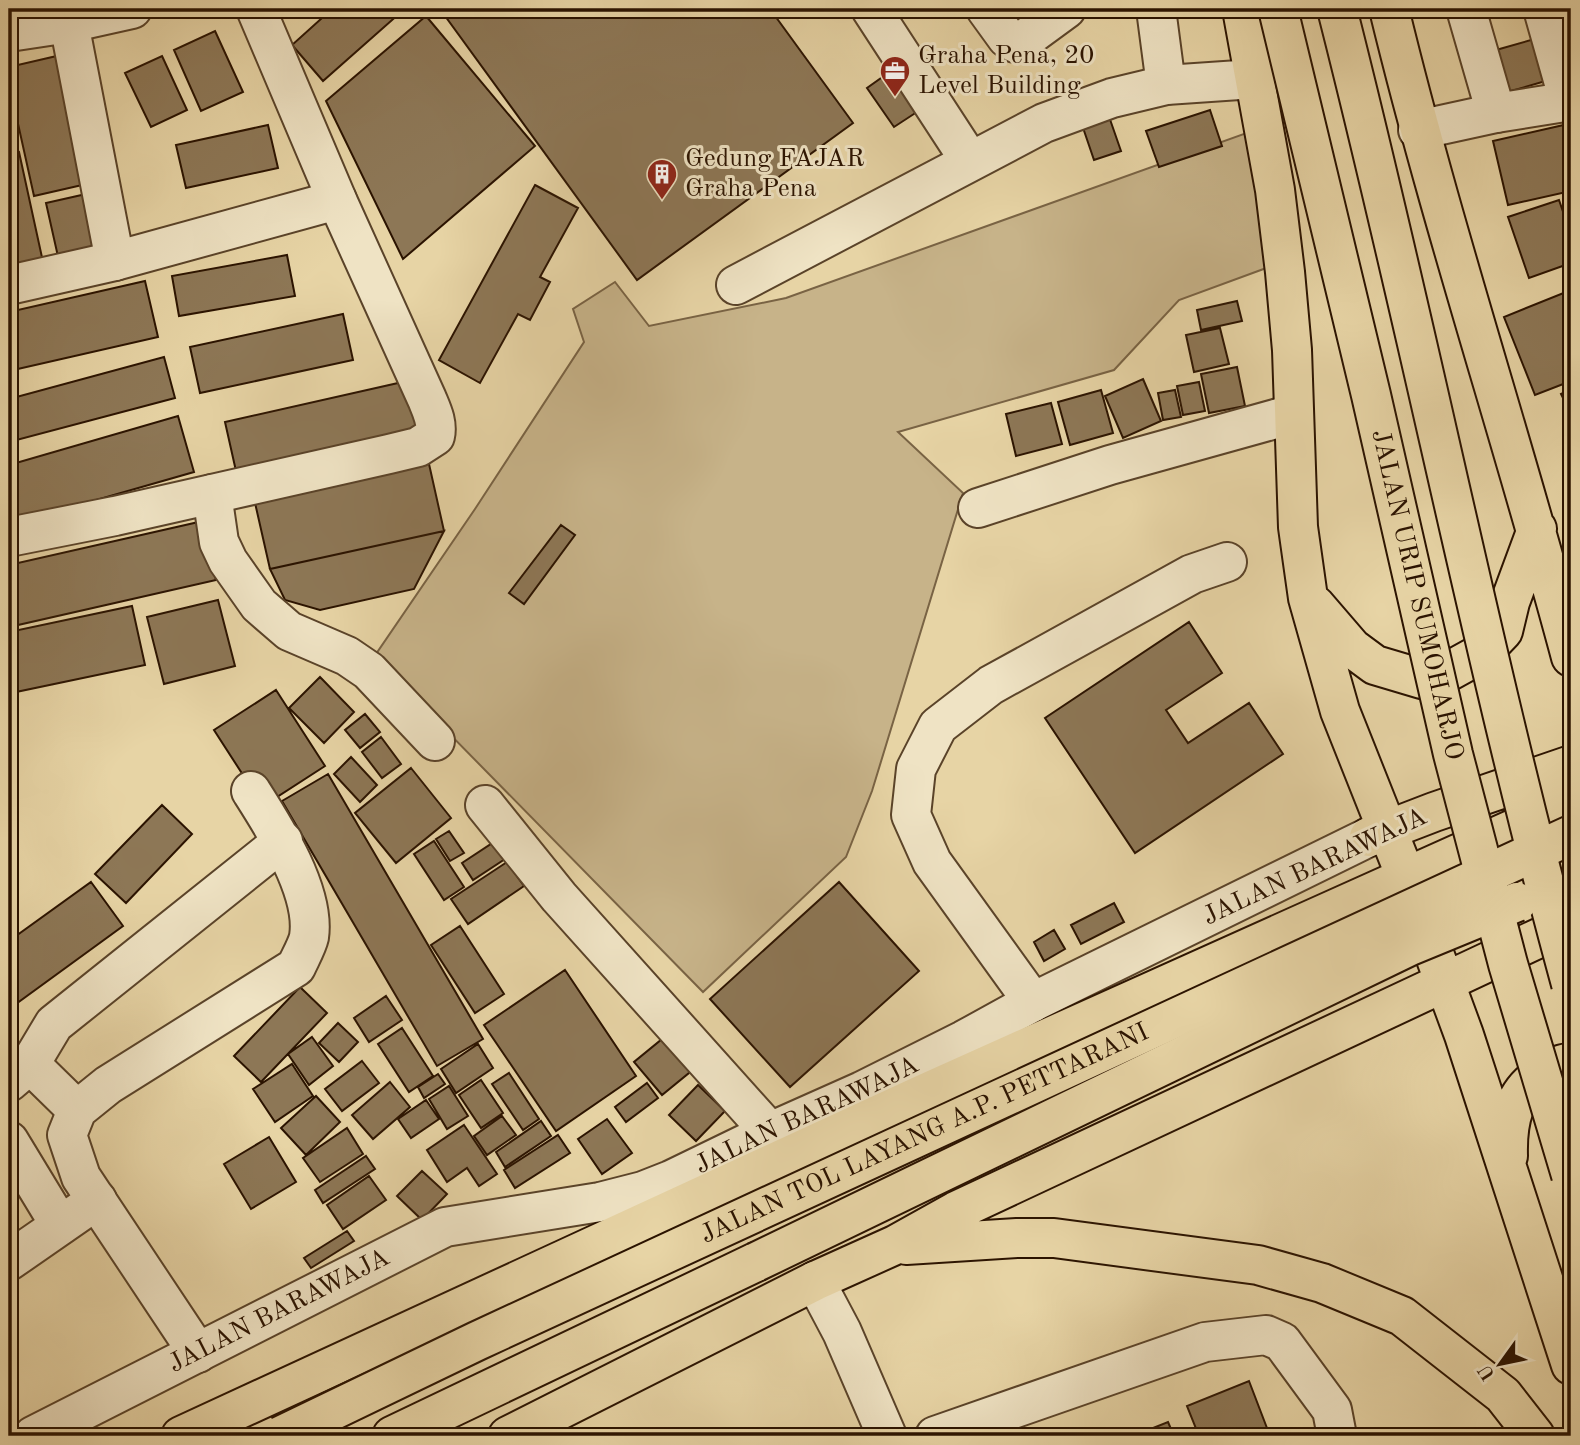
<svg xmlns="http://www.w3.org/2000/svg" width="1580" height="1445" font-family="'Old Standard TT',serif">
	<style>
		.green { fill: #c7b389; stroke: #796344; stroke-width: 2 }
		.building { fill: #8d7756; stroke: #2b1300; stroke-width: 2 }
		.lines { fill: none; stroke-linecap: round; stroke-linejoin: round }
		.minor-casing { stroke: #5a4329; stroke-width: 42 }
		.highway-casing { stroke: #2b1300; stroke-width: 42 }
		.minor { stroke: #efe3c4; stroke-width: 38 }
		.highway { stroke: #e7d4a5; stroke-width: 38 }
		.highway-bridge-casing { stroke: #2b1300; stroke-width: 42; stroke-linecap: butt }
		.highway-bridge { stroke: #e7d4a5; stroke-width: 38 }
		.labels { text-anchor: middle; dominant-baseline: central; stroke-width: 6; stroke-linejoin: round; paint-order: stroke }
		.poi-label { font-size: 26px; fill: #2b1300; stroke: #efe3c4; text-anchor: start }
		.street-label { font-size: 26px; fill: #2b1300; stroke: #efe3c4 }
	</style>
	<rect width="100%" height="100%" fill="#e7d4a5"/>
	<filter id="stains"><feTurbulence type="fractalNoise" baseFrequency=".00286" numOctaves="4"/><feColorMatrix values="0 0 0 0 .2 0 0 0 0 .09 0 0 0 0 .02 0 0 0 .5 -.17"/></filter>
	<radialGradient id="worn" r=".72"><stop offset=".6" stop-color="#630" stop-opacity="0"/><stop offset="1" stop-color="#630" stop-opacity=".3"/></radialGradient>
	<path class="green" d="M1252,131L1269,267L1179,300L1114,370L898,432L963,493L872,791L846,857L703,992L374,657L475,509L584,342L573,309L615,282L649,326L786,298Z"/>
	<path class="building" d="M332,9H396L400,13L323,81L292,45Z
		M440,9H770L853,123L637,280Z
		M426,16L535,146L403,259L326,101Z
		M215,31L243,92L201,111L174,50Z
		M1538,38L1549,80L1501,94L1489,52Z
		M61,55L91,183L34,196L9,83V67Z
		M162,56L187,110L151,127L125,73Z
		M898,66L923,108L894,127L867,88Z
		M1105,105L1121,151L1094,160L1078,113Z
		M1210,110L1222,146L1159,167L1146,131Z
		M1568,124L1571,140V191L1508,205L1493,141Z
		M268,125L278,168L186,188L176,145Z
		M19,152L43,262L9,269V154Z
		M535,185L578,208L540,277L550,282L530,320L518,314L480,383L439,360Z
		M95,192L109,250L59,261L46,203Z
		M1559,200L1571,235V263L1529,278L1508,217Z
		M287,255L295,296L179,316L172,276Z
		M145,281L158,337L9,371V312Z
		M1571,290V381L1535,395L1504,317Z
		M1237,301L1242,321L1201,330L1197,310Z
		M343,314L353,360L200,393L190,347Z
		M1220,328L1229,364L1194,372L1186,335Z
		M164,357L175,398L9,442V399Z
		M1237,367L1245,406L1209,413L1201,374Z
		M1143,379L1161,421L1123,438L1105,396Z
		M407,381L420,438L238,480L225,422Z
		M1199,382L1205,411L1183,415L1177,386Z
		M1571,389V412H1570L1561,394Z
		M1101,390L1113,433L1070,445L1058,402Z
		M1175,390L1181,417L1163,420L1158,393Z
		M1051,403L1062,444L1016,456L1006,414Z
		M178,416L194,472L9,525V465Z
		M427,455L444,531L270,569L253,494Z
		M203,521L216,580L18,625L9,585V565Z
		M561,525L575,535L524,604L509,593Z
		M444,531L414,589L320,610L285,600L270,569Z
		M218,600L235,666L164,684L147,617Z
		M132,606L145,665L16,692L9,659V632Z
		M1189,622L1222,673L1166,710L1188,743L1249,703L1283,754L1135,853L1045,718Z
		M320,677L354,712L324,743L289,708Z
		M276,690L325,766L263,806L214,730Z
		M365,714L380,732L360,748L345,730Z
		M381,737L401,764L382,778L362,752Z
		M351,757L377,785L360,802L334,774Z
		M411,768L451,818L396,863L355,813Z
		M328,774L483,1039L437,1066L282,801Z
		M162,805L192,834L126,903L95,874Z
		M449,831L464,853L450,861L436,839Z
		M434,841L464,887L444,900L414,854Z
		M494,842L505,859L473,880L462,863Z
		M507,862L524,886L468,924L451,899Z
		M91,882L123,926L9,1009V941Z
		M839,882L919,971L790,1087L710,999Z
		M1114,903L1124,922L1081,944L1071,925Z
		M460,926L504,994L475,1013L431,945Z
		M1054,930L1065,949L1044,961L1034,942Z
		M565,970L636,1076L556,1131L484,1025Z
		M300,987L327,1013L261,1082L234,1056Z
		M386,996L402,1020L369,1042L354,1018Z
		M338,1023L358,1042L339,1062L319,1043Z
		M402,1028L433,1076L409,1092L378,1044Z
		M667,1035L695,1068L662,1095L634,1062Z
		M312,1037L333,1066L309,1085L288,1054Z
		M478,1044L493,1068L456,1093L441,1069Z
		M362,1061L379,1083L342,1111L325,1089Z
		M292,1064L313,1096L275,1122L253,1089Z
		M509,1073L539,1119L523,1130L492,1084Z
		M438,1074L445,1084L424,1098L418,1087Z
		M481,1080L503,1113L481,1128L459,1095Z
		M390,1082L410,1107L373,1139L352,1115Z
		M647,1083L658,1098L626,1122L615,1107Z
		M698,1085L725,1111L696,1141L669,1115Z
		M449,1086L468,1116L447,1129L429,1099Z
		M316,1096L340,1122L306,1155L281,1128Z
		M426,1100L439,1119L411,1138L398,1119Z
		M502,1116L516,1135L487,1155L474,1136Z
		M607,1119L632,1153L602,1174L578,1139Z
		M541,1121L551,1136L505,1167L496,1152Z
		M464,1125L497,1174L479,1186L467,1168L447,1182L427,1150Z
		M347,1128L363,1154L320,1182L303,1158Z
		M558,1135L570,1153L515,1188L504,1170Z
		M269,1137L296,1182L251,1209L224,1164Z
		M366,1156L375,1169L323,1203L315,1190Z
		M422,1171L447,1194L422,1220L397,1196Z
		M369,1176L386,1200L343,1229L327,1205Z
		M347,1231L354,1241L311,1268L304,1258Z
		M1249,1381L1270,1436H1199L1187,1406Z
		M1168,1422L1174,1436H1133Z"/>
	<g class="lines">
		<g class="minor-casing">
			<g id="minor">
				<path d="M871,9L970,161"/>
				<path d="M986,9L1007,38L1015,43L1025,39L1066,9"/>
				<path d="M1156,9L1166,85"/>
				<path d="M1466,9L1496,113"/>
				<path d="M1543,9L1569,101"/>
				<path d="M69,23L115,261"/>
				<path d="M9,32L69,23L132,9"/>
				<path d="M1418,130L1496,113L1571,101"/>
				<path d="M9,285L115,261L337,200"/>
				<path d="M736,285L1044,123L1112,98L1166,85L1254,79"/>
				<path d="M212,494L219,542L228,561L259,605L289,631L347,656L369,671L435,741"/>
				<path d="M978,508L1110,465L1293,414"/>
				<path d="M9,537L115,516L389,454L418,447L435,436C438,423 432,411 427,399L337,200L256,9"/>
				<path d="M485,805L559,897L770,1132"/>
				<path d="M1033,1002L932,862L911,815L916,769L938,726L991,685L1192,574L1227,562"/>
				<path d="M30,1064L77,1110"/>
				<path d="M9,1082L30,1064L54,1024L283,841"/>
				<path d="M9,1141L60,1225"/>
				<path d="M9,1261L97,1200"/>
				<path d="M815,1281L842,1332L887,1436"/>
				<path d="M198,1353L81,1177L67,1135L77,1110L108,1085L296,967C300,958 307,946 309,937C316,892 274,827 251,791"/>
				<path id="s1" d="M33,1436L445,1227L600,1202L643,1191L671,1180L770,1132L862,1091L964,1040L1033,1002L1369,837"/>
				<path d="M935,1436L1205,1342L1266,1335L1282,1342L1332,1410L1337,1436"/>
			</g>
		</g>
		<g class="highway-casing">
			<path id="highway" d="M1242,9L1275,190L1285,272L1292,350L1298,527L1308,598L1340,711L1406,877L1464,1035L1571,1365
				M1389,9C1442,227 1513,440 1571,657
				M1315,605L1352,648L1375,665L1422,679L1444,674L1482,653L1503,631L1510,602L1537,529
				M1369,837L1434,812L1571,765
				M1508,1156C1507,1121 1513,1090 1546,1072C1555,1067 1561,1063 1571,1063
				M906,1245L1017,1238H1054L1258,1265L1322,1283L1402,1316L1503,1395L1535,1436
				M181,1436L923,1094L1571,803
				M392,1436L756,1262
				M508,1436L815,1281L895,1245L956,1211L1571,923"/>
		</g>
		<use href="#minor" class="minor"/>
		<use href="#highway" class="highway"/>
		<g class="highway-bridge-casing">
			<g id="highway-bridge">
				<path id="s2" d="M1278,9L1371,395L1453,754L1508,964L1571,1175"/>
				<path d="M1337,9C1420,333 1483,662 1571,984"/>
				<path d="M756,1262L1410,946L1517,902"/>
				<path id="s3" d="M280,1436L477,1341L1571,835"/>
			</g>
		</g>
		<use href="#highway-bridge" class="highway-bridge"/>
	</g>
	<defs>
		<g id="office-pin" transform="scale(1.575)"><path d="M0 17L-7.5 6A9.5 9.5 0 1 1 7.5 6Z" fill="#8f2418" stroke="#efe3c4"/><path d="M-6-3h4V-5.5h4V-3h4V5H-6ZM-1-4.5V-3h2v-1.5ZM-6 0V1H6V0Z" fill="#fff"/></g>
		<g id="building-pin" transform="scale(1.575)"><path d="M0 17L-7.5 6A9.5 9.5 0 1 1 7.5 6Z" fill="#8f2418" stroke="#efe3c4"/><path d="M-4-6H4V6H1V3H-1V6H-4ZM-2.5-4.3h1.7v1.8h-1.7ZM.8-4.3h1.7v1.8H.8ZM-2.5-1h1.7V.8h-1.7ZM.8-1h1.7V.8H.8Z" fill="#fff"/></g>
	</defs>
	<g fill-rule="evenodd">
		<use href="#office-pin" x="895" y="71"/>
		<use href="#building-pin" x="662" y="174"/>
	</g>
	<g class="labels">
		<g class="poi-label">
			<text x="918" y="56">Graha Pena, 20<tspan x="918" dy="30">Level Building</tspan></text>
			<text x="685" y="159">Gedung FAJAR<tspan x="685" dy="30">Graha Pena</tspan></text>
		</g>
		<g class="street-label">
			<text stroke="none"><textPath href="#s2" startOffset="602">JALAN URIP SUMOHARJO</textPath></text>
			<text transform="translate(1315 867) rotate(-25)">JALAN BARAWAJA</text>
			<text stroke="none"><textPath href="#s1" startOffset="844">JALAN BARAWAJA</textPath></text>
			<text stroke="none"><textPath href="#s3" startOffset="712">JALAN TOL LAYANG A.P. PETTARANI</textPath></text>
			<text stroke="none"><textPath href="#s1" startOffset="276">JALAN BARAWAJA</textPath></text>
		</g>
	</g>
	<rect width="1580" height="1445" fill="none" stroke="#e7d4a5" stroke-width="35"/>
	<rect x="10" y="10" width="1559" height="1424" fill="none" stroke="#2b1300" stroke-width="3.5"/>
	<rect x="18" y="18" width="1545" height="1410" fill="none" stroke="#2b1300" stroke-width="2"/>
	<g transform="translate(1500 1364) rotate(237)" stroke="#efe3c4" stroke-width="5" paint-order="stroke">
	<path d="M0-5L12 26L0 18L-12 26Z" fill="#2b1300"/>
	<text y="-10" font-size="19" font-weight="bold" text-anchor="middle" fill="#2b1300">U</text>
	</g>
	<rect width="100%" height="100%" filter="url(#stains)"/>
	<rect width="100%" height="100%" fill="url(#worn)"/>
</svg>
